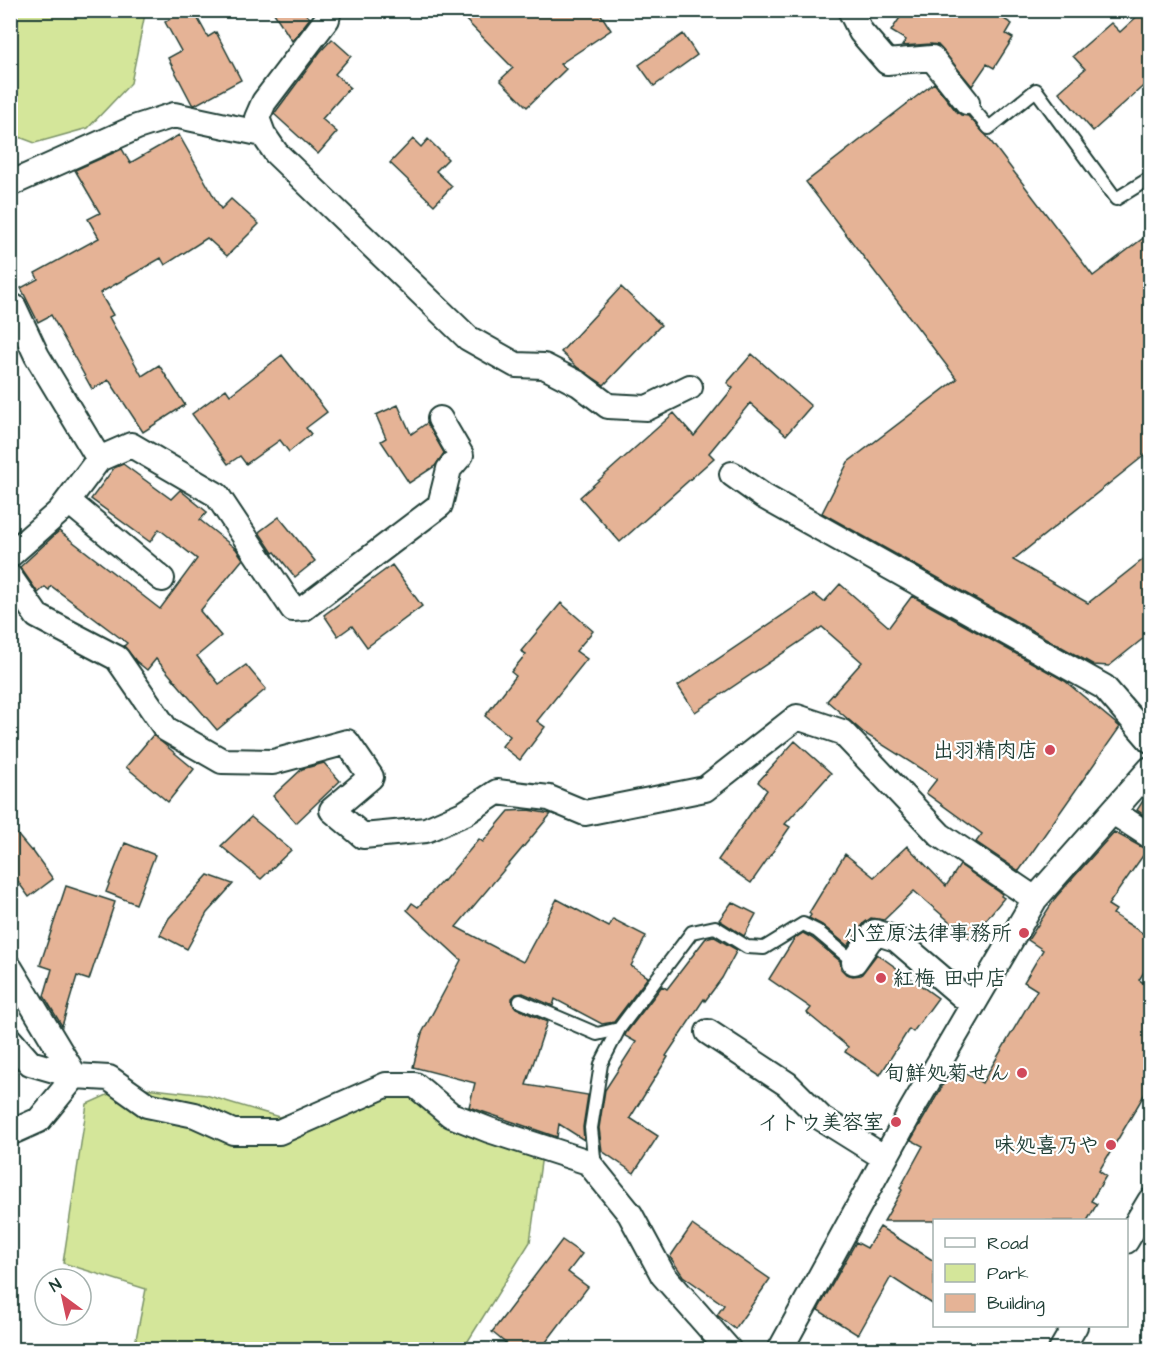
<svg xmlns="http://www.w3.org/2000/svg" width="1161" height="1360" font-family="'Architects Daughter','Klee One',sans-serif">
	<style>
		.green { fill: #d4e69a; stroke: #7a9267; stroke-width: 1.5 }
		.building { fill: #e5b396; stroke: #1f3d34; stroke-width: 1.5 }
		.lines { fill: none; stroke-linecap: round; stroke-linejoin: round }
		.service-casing { stroke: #1f3d34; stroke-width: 16 }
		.minor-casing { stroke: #1f3d34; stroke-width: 28 }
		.service { stroke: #fff; stroke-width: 12 }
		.minor { stroke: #fff; stroke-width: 24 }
		.poi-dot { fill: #d1495b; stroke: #fff; stroke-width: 2 }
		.labels { text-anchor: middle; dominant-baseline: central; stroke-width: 4.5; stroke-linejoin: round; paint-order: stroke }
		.poi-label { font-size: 21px; font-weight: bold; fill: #1f3d34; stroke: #fff; text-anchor: end }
	</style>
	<rect width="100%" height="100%" fill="#fff"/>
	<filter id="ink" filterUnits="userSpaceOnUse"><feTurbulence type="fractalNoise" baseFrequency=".0167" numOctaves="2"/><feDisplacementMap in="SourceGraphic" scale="12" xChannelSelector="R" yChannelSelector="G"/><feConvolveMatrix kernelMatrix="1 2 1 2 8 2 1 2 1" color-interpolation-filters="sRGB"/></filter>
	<g filter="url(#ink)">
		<path class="green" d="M10,11H143L145,14L131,83L88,128L35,143L11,134Z
			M127,1086L206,1095L279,1117L356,1093L406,1097L479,1109L542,1155L530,1242L463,1349H134L146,1289L63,1263L87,1104Z"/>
		<path class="building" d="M184,10H193L208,37L216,32L241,80L195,105L192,104L168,58L181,51L165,22Z
			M272,10H301L310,18L292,41Z
			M456,10H598L611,30L560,64L566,69L527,107L500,80L513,68Z
			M905,10H990L1012,24L1006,34L1013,38L994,68L987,64L972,86L938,45L931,44L902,46L906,40L891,31Z
			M1144,10H1150V80L1093,131L1059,92L1085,69L1073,56L1111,23L1120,32Z
			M683,34L697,55L654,86L639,65Z
			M332,39L351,56L335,74L350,87L322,119L337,132L318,154L274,114L320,52Z
			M934,83L956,111L961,115L968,116L986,135L1093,276L1150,233V451L1013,560L1088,603L1150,554V633L1109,666L1094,665L822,513L848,462L957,379L806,182Z
			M179,135L221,209L231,199L259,224L227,256L207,238L165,265L161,258L100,293L113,315L109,317L142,376L159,365L185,405L143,432L109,380L92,389L51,315L38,322L21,288L38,279L35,273L99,238L88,219L100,213L75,170L122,149L130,163Z
			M413,139L421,147L428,139L448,159L436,171L452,186L434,205L390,163Z
			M621,287L661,325L604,385L578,368L561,352Z
			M752,354L811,406L786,435L750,403L709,453L714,458L620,542L580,497L674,413L694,436L733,388L727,383Z
			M282,355L327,412L306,428L311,434L289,452L280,440L246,464L240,456L228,464L192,414L226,389L230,395Z
			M398,405L411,434L427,423L444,453L435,466L409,483L381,441L386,438L376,415Z
			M123,464L171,499L180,490L207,512L200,520L236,549L243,559L200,611L221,636L197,656L219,684L246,665L266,689L217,730L156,659L147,670L136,661L124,646L127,643L51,586L49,590L45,587L38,593L20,567L59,531L160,609L197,559L159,529L150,542L91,499L114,468Z
			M279,517L315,561L295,577L275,552L273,553L259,532Z
			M392,565L422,606L367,647L352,626L338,636L324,615Z
			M840,584L889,627L912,596L1065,681L1120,727L1019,871L976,842L982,834L926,793L937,779L864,733L827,701L862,662L822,627L695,712L678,686L814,594L824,602Z
			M561,603L593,631L576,651L587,659L537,721L545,727L520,760L502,746L510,736L485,716L516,676L511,672L526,654L521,651Z
			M153,735L194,769L168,802L126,767Z
			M795,741L831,773L785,824L790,827L751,883L718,860L767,790L758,782Z
			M324,763L340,781L296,823L273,796L302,769Z
			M1150,790V819L1137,810Z
			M528,810L551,814L456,927L523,962L557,899L609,927L613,919L646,936L631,966L648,977L614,1022L602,1024L555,999L553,1006L523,993L516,994L512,998V1003L516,1008L547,1022L526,1085L588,1095L583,1127L584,1140L559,1124L557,1137L469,1107L475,1083L413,1067L422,1033L461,960L407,910L412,903L418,907L443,880L444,881L479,839L483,842L509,811Z
			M251,817L291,850L261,879L221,846Z
			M10,826L31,851L32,850L53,879L29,897L10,871Z
			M1114,832L1147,850L1108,905L1116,910L1113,914L1150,938V962L1139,980L1150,987V1085L1099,1171L1106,1176L1091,1201L1097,1204L1087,1221H884L902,1190L900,1188L923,1146L911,1140L954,1066L982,1083L1037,990L1024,982L1043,950L1028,940L1056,897Z
			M125,843L155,855L136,904L106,892Z
			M907,846L946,886L960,865L1002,894L1001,896L1004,898L970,939L914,891L884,920L871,918L864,923L848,946L822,925L809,918L811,915L809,913L845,854L874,877Z
			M208,875L233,884L207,913L187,949L160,935L169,918Z
			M66,886L115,902L89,980L77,976L62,1026L44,996L52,969L40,965Z
			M732,902L756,914L744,936L719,920Z
			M803,933L812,938L840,961L841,969L846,974L853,976L861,975L877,954L938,998L913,1032L909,1029L880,1075L845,1052L848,1047L807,1013L811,1008L769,979L794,939Z
			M713,936L737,950L722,978L705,1001L704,999L666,1056L668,1057L630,1118L658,1136L634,1173L602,1151L599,1128L605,1090L636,1042L625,1036L626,1033L662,986L667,989L706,938Z
			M692,1225L770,1279L735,1329L717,1315L724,1305L683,1276L670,1257Z
			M880,1227L934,1261V1305L891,1277L858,1335L818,1310L856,1242L867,1248Z
			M562,1240L582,1254L568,1272L588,1287L540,1350H514L492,1332Z"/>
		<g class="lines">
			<g class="service-casing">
				<path id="service" d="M967,102L989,128L1036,90L1116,199L1150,178
					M520,1001L597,1034L619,1029
					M595,1167L591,1128L601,1064L619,1029L692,932L715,927L747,947L764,948L803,924L817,931L854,962"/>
			</g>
			<g class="minor-casing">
				<path id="minor" d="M329,10L327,19L264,102L257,118L263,134L276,153L468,338L516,365L544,366L579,384L608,406L647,408L690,387
					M850,10L861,32L887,62L932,58L967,102
					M10,184L137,127L174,115L263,134
					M14,307L37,356L99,459
					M732,474L763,496L1104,687L1150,740
					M68,501L162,579
					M10,555L60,511L99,459L131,445L217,495L293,609L304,608L440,505L449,469L461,455L440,419
					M10,577L37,616L117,658L166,729L222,761L273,762L347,742L371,777L332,810L363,836L426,830L465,813L497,792L549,798L585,813L705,789L797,717L842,732L940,835L1035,899
					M1113,812L1150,836
					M854,962L875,932L896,939L973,1005
					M10,968L75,1076L39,1120L10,1133
					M708,1032L787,1084L821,1118L885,1158
					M10,1040L30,1063L75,1076L109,1078L147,1105L195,1115L233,1132H279L386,1085H415L451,1115L489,1130L588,1162L630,1214L663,1275L729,1350
					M1126,1241L1150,1201
					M780,1350L912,1109L1035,899L1150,769
					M1061,1350L1075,1326"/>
			</g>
			<use href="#service" class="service"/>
			<use href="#minor" class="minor"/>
		</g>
	</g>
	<g class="poi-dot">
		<circle cx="1050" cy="750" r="6"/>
		<circle cx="1024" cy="933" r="6"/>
		<circle cx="881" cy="978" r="6"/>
		<circle cx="1022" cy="1073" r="6"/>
		<circle cx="896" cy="1122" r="6"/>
		<circle cx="1111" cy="1145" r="6"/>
	</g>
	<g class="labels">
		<g class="poi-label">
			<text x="1038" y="750">出羽精肉店</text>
			<text x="1012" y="933">小笠原法律事務所</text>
			<text x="893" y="978" text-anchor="start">紅梅 田中店</text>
			<text x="1010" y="1073">旬鮮処菊せん</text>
			<text x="884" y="1122">イトウ美容室</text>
			<text x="1099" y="1145">味処喜乃や</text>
		</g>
	</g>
	<rect width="1161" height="1360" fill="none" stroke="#fff" stroke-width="36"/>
	<rect x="18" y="18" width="1125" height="1324" fill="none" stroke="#1f3d34" stroke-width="2" filter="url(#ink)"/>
	<rect x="933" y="1219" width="195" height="108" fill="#ffffff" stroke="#a5b1ae" stroke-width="1.5"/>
	<rect x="945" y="1238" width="30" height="9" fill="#ffffff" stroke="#a5b1ae" stroke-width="1.5"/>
	<text x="987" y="1249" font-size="18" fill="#1f3d34">Road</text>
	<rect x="945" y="1264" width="30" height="18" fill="#d4e69a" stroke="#a5b1ae" stroke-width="1.5"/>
	<text x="987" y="1279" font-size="18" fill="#1f3d34">Park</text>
	<rect x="945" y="1294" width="30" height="18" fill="#e5b396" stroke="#a5b1ae" stroke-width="1.5"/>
	<text x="987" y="1309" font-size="18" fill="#1f3d34">Building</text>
	<g transform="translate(63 1297) rotate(327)"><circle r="28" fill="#ffffff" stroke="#a5b1ae" stroke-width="1.5"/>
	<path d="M0-4.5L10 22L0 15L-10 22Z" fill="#d1495b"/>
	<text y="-9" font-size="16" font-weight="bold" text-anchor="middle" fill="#1f3d34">N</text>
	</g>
</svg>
